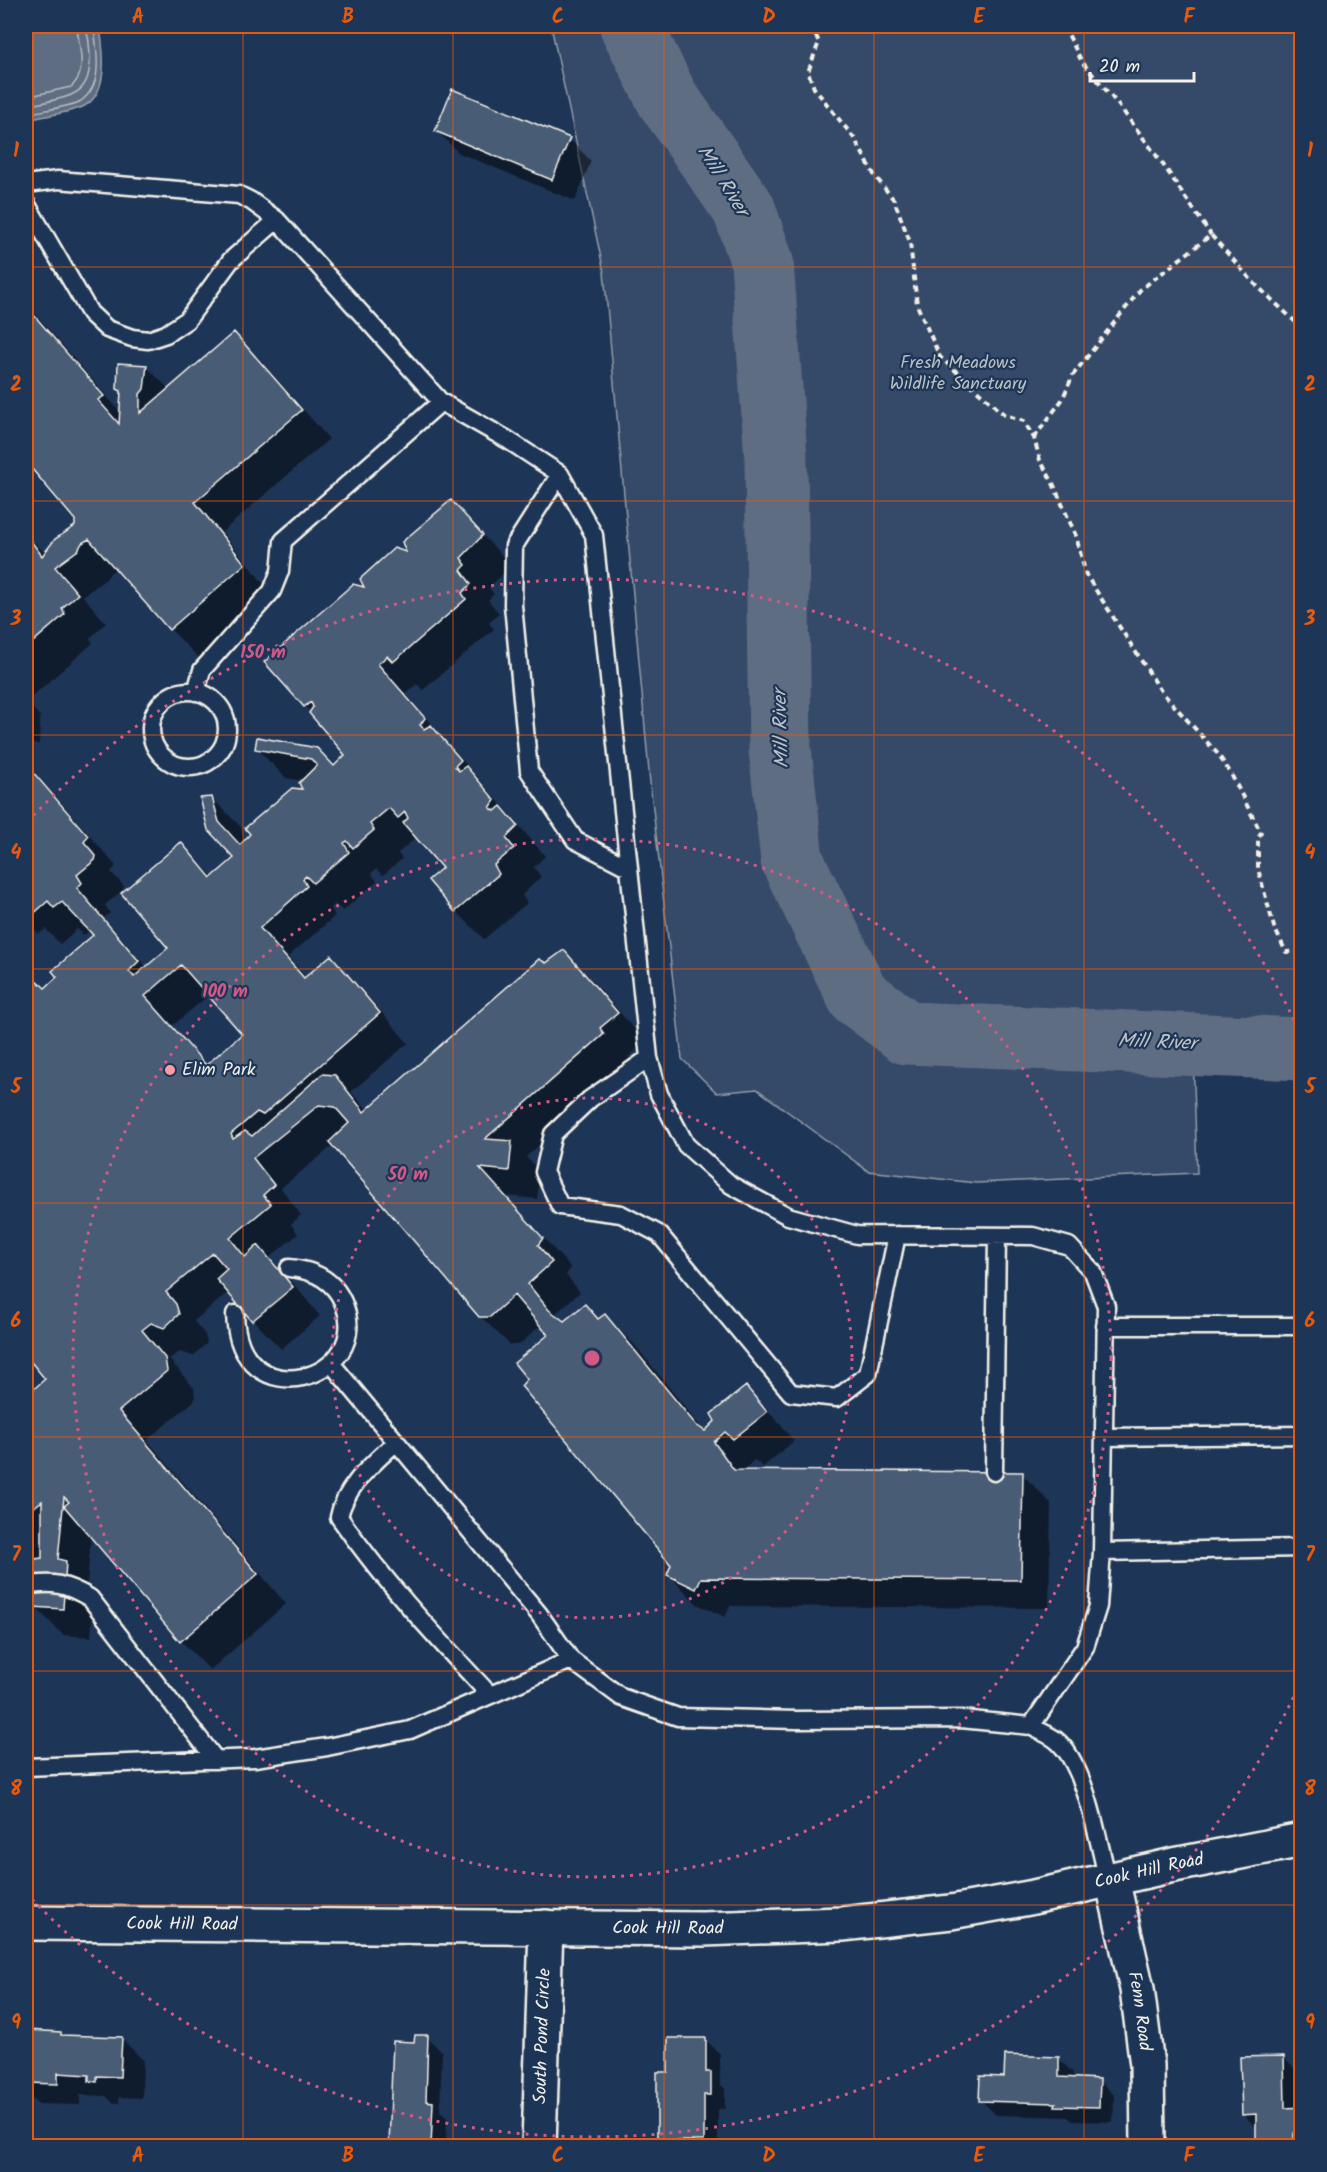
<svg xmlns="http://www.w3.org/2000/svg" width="1327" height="2172" font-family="Kalam,sans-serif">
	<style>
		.green { fill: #354a67; stroke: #949ea8; stroke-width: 1.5 }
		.water { fill: #5e6d82; stroke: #9aa2ab; stroke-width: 1.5 }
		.shadow { fill: #0007; fill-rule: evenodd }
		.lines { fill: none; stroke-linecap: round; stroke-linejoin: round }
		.shore { stroke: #b8bcbf; stroke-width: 1.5 }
		.river { stroke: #5e6d82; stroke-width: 63 }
		.building { fill: #485b74; stroke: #f4f1e8; stroke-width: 1.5; fill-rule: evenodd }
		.service-casing { stroke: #f4f1e8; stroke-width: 21 }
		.minor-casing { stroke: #f4f1e8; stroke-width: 38 }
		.tertiary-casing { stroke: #f4f1e8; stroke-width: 38 }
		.path { stroke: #f4f1e8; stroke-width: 4; stroke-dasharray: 6 4.5; stroke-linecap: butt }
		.service { stroke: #1d3557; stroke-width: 16 }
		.minor { stroke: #1d3557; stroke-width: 33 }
		.tertiary { stroke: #1d3557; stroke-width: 33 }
		.grid { fill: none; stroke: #e8590c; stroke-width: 1.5; stroke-opacity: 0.55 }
		.ring { fill: none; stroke: #d15985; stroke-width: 3; stroke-dasharray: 3 6 }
		.poi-dot { fill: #ff9aa2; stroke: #1d3557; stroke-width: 2 }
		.labels { text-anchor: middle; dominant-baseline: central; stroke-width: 4.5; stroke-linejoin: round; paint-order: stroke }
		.park-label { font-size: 18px; fill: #bbbfc1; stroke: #1d3557 }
		.poi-label { font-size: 18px; fill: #f4f1e8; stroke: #1d3557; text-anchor: start }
		.street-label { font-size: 18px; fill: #f4f1e8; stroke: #1d3557 }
		.water-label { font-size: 20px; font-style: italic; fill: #c0c3c4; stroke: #1d3557 }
		.centre { fill: #d15985; stroke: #1d3557; stroke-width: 3 }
		.ring-label { font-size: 18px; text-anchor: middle; font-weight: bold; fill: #d15985; stroke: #1d3557; stroke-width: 4.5; stroke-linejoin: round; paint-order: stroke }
		.neatline { fill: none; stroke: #e8590c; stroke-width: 2 }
		.grid-label { font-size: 20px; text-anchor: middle; font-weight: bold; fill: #e8590c }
	</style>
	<rect width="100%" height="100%" fill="#1d3557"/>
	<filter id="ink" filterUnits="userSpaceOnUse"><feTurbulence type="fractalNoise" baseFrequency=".0167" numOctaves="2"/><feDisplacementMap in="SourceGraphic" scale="12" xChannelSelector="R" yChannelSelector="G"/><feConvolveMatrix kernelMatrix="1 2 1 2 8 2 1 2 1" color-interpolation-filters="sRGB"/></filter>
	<g filter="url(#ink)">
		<path class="green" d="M551,26H1301V1061L1228,1059L1193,1054L1197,1173L976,1183L868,1171L757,1089L717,1093L682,1059L650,783L604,272Z"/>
		<path class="water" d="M45,26H95L100,28C104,52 110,97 80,108C63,114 43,116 26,120V30Z"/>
		<path class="shadow" d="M437,131L569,139L591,161L575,201L459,153Z
			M26,303L121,413L146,366L169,389L234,334L263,363L329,439L222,532L272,594L199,658L170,629L117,569L111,572L106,579L83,596L106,623L90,638L93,643L26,702L40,716L39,744L26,743V534L46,554L77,526V519L26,460Z
			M451,502L511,565L489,588L494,594L488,600L499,613L489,623L494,629L423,690L417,684L406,694L545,856L534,867L541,877L522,895L527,903L484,939L456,911L444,868L417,837L398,853L402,859L383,875L376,869L371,873L377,881L343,911L335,904L331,908L335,916L288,957L306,978L330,957L359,986L408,1043L351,1092L368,1110L564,952L593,981L646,1043L628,1057L632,1063L526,1157L540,1171L537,1199L506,1196L571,1268L566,1275L580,1292L555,1314L564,1323L585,1306L599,1320L605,1316L634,1344L705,1432L746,1388L774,1417L794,1441L763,1467L754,1460L742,1472L1022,1474L1051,1503L1049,1608L730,1606L725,1617L697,1604L669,1575L673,1564L550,1335L541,1325L519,1345H510L480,1316L334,1145L281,1188L301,1215L291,1224L298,1234L269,1258L287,1276L320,1316L281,1349L253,1320L229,1292L194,1321L205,1335L207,1343L193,1356L180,1352L169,1359L194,1388L195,1400L147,1440L286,1604L210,1670L181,1641L91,1536L87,1584L94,1591L91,1637L63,1635L34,1606L35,1569L26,1577V1398L47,1379L26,1354V980L36,983L45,990L59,978L95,935L91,930L84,935L77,929L60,944L46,929L39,934L26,920V762L116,866L111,872L124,886L123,892L122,891L105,905L110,913L104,918L147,968L170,949L181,844L213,877L236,858L210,829L212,798L241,827L244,842L304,791L303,781L286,778L257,749L258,739L335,767L347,755L305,706L367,589L408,555ZM209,995L244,1034L208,1066L172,1026Z
			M26,2032L61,2033L64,2036L121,2038L143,2060L142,2098L119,2097V2103H113L106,2096L80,2095V2105L37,2104L26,2092Z
			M427,2037L442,2052L440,2111L447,2118L446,2146H390L394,2042L416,2043Z
			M705,2039L720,2054V2084L725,2089V2109H718V2146H664L658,2140L669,2074Z
			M1283,2057L1298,2072L1299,2109H1302V2146H1258L1257,2129L1243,2114Z
			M1058,2058L1073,2073V2079L1099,2080L1114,2095L1113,2122L1072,2121L1068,2117L996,2115L981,2100L1005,2078Z"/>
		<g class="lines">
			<path class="shore" d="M26,97L71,87C89,72 78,45 77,26
				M26,106C69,96 96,100 89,44C89,38 86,32 86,26
				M26,114C38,111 71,107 81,101C105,84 96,49 94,26"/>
			<path class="river" d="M631,26L667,98L744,209L762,262L776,458L780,749L792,860L858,996L907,1033L1302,1049"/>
		</g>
		<path class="building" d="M452,89L570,138L552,180L435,131Z
			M26,306L104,396L98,400L119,424L121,391L117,389L118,363L147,365L144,389L140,394V413L234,332L302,410L195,502L245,564L169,630L89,539L82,543L78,550L55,567L78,594L62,608L65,614L26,648V534L42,556L55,539L75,526V520L26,462Z
			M451,500L483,535L461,558L466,565L461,570L471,584L462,593L466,599L393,662L387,656L378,664L425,718L420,725L424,729L431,725L461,760L455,766L459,771L466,766L495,800L490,808L495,811L501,806L518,826L506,838L514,848L494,865L499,874L455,912L428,880L442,868L403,823L408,818L405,812L398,818L389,808L370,824L374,830L353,848L347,841L344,843L349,852L313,883L306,876L303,879L307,886L260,928L304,978L331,955L380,1013L263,1115L257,1112L231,1134L233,1139L245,1131L252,1136L322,1074L335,1075L364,1112L539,959L546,963L564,950L618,1013L600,1028L604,1034L485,1139L512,1141L509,1171L480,1168L543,1238L538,1245L552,1262L528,1284L549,1310L564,1321L585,1304L598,1319L605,1314L696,1425L705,1431L715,1421L711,1414L746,1386L767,1412L733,1439L725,1432L714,1442L734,1470L1023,1472L1021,1580L701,1578L696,1589L667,1575L671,1565L521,1386L527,1379L514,1363L548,1335L514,1295L490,1317H479L329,1142L349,1123L335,1107L319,1105L253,1158L274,1185L263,1195L271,1204L230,1238L245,1257L258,1245L293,1287L252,1321L216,1279L227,1269L213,1253L166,1292L176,1304L179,1314L164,1328L151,1323L142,1330L165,1358L167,1371L119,1411L258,1574L180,1642L64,1506L69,1502L64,1497L58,1559L66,1561L63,1609L33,1607L34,1567L35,1559L42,1558V1501L29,1511L33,1517L26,1524V1396L45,1379L26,1356V977L37,981L45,988L57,977L52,971L93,935L62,902L54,908L48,901L31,916L26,911V764L88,836L84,842L96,856L95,860L77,875L82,883L77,888L139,961L129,971L134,977L168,948L121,893L181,842L211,878L234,858L208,830L200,798L212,797L219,822L240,845L250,834L245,828L292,788L302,789L299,783L317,765L311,759L255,749L257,737L317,748L334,766L345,755L309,713L313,707L311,702L304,707L264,662L353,584L364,587L360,579L394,548L406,552L402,542ZM181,965L242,1034L206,1065L145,996Z
			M26,2030L61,2032V2035L122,2037L120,2077L97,2076V2082L89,2081V2075L58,2073V2084L26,2083Z
			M415,2035H428L426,2101L433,2102L431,2146H389L393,2041L414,2042Z
			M668,2038H706V2072H711V2095H704V2141H657V2072H668Z
			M1005,2055L1059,2057V2077L1100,2079L1099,2107L1055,2106L1056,2103L979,2101L980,2076L1004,2077Z
			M1284,2056L1285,2108L1302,2107V2133H1294V2146H1256V2114L1242,2115L1240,2057Z"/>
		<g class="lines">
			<g class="service-casing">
				<path id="service" d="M26,184L58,180L239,195L251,201L277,220L441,402L283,541L280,571L272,591L202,670L196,692
					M26,203L90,313L107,329L132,338L148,340L166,334L187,320L231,260L277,220
					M441,402L508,440L560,474L594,535L649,1058L659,1094L686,1145L731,1185L788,1216L857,1235L1033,1236L1069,1246L1093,1272L1106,1306L1102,1552L1302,1548
					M560,474L514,546L513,605L529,771L575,840L629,868
					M151 729a38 38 0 1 1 76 0a38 38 0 1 1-76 0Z
					M649,1058L590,1099L553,1134L544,1172L560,1206L621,1214L659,1234L791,1393L837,1398L868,1374L897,1235
					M235,1314C238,1421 377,1379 343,1302C333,1279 313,1270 289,1268
					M1105,1326H1302
					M331,1363L539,1614L571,1660
					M1104,1437L1302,1435
					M396,1442C374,1463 345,1486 339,1517C384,1582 437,1638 490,1695
					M994,1472L997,1236
					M1102,1552L1098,1606L1085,1647L1031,1726C1039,1731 1048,1734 1056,1740C1086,1764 1098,1842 1108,1880
					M26,1586C53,1581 66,1584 90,1598L216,1760
					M26,1767L255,1758L327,1747L410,1730L571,1660L621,1697L678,1717L797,1720L961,1719L1031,1726"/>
			</g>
			<g class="minor-casing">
				<g id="minor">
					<path id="s1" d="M1112,1879L1137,1989L1147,2065L1148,2146"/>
					<path id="s2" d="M539,2146L546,1927"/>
				</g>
			</g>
			<g class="tertiary-casing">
				<g id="tertiary">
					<path id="s3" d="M26,1923L703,1929L842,1924L951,1912L1029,1898L1169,1866L1302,1840"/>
				</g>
			</g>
			<path class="path" d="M811,26L819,42L808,72L814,88L854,138L875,176L894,200L910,242L917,305L940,357L1005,415L1024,421L1034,438L1040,460L1052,481L1076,536L1086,575L1161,691L1217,753L1230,772L1261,833L1258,837V869L1274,927L1286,952L1302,951
				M1064,26L1082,62L1117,103L1162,163L1211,235
				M1034,438L1062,400L1073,375L1140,290L1211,235L1254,283L1302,328"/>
			<use href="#service" class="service"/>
			<use href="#minor" class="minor"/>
			<use href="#tertiary" class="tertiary"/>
		</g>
	</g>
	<path class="grid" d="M243,26V2146M453,26V2146M664,26V2146M874,26V2146M1084,26V2146M26,267H1302M26,501H1302M26,735H1302M26,969H1302M26,1203H1302M26,1437H1302M26,1671H1302M26,1905H1302"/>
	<g class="ring">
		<circle cx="592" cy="1358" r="260"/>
		<circle cx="592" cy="1358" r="519"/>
		<path d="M1301 1681A779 779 0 0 1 27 1894M27 822A779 779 0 0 1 1301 1035"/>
	</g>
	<circle class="poi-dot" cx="170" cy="1070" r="6"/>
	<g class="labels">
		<g class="park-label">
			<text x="958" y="363">Fresh Meadows<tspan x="958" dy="21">Wildlife Sanctuary</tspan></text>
		</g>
		<g class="poi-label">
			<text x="182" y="1070">Elim Park</text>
		</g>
		<g class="street-label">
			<text stroke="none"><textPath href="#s3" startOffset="1128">Cook Hill Road</textPath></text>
			<text stroke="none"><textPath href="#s3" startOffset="156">Cook Hill Road</textPath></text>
			<text stroke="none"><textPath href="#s3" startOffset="642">Cook Hill Road</textPath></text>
			<text stroke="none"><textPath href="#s1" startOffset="135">Fenn Road</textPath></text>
			<text stroke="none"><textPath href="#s2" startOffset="110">South Pond Circle</textPath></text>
		</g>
		<g class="water-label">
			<text transform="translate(722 181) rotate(58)">Mill River</text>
			<text transform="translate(782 729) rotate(-92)">Mill River</text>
			<text transform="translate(1157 1043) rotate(2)">Mill River</text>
		</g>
	</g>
	<circle cx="592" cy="1358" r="9" class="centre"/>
	<g class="ring-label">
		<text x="263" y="658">150 m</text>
		<text x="225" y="997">100 m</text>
		<text x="408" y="1180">50 m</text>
	</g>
	<rect width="1327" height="2172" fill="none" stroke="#1d3557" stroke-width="66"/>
	<path d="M1090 72v9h104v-9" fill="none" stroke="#f4f1e8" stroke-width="3"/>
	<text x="1099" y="72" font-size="18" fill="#f4f1e8" stroke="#1d3557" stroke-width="4.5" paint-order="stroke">20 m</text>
	<rect x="33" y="33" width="1261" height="2106" class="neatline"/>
	<g class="grid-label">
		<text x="138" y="23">A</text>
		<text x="348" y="23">B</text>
		<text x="558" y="23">C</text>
		<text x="769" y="23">D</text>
		<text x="979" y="23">E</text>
		<text x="1189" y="23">F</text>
		<text x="16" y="157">1</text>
		<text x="1310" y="157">1</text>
		<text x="16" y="391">2</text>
		<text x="1310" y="391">2</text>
		<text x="16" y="625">3</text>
		<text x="1310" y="625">3</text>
		<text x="16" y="859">4</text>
		<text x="1310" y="859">4</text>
		<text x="16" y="1093">5</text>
		<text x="1310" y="1093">5</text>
		<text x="16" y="1327">6</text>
		<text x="1310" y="1327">6</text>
		<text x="16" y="1561">7</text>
		<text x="1310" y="1561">7</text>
		<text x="16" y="1795">8</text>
		<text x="1310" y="1795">8</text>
		<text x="16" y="2029">9</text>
		<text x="1310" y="2029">9</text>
		<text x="138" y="2162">A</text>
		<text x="348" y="2162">B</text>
		<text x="558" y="2162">C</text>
		<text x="769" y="2162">D</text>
		<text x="979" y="2162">E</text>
		<text x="1189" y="2162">F</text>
	</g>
</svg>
